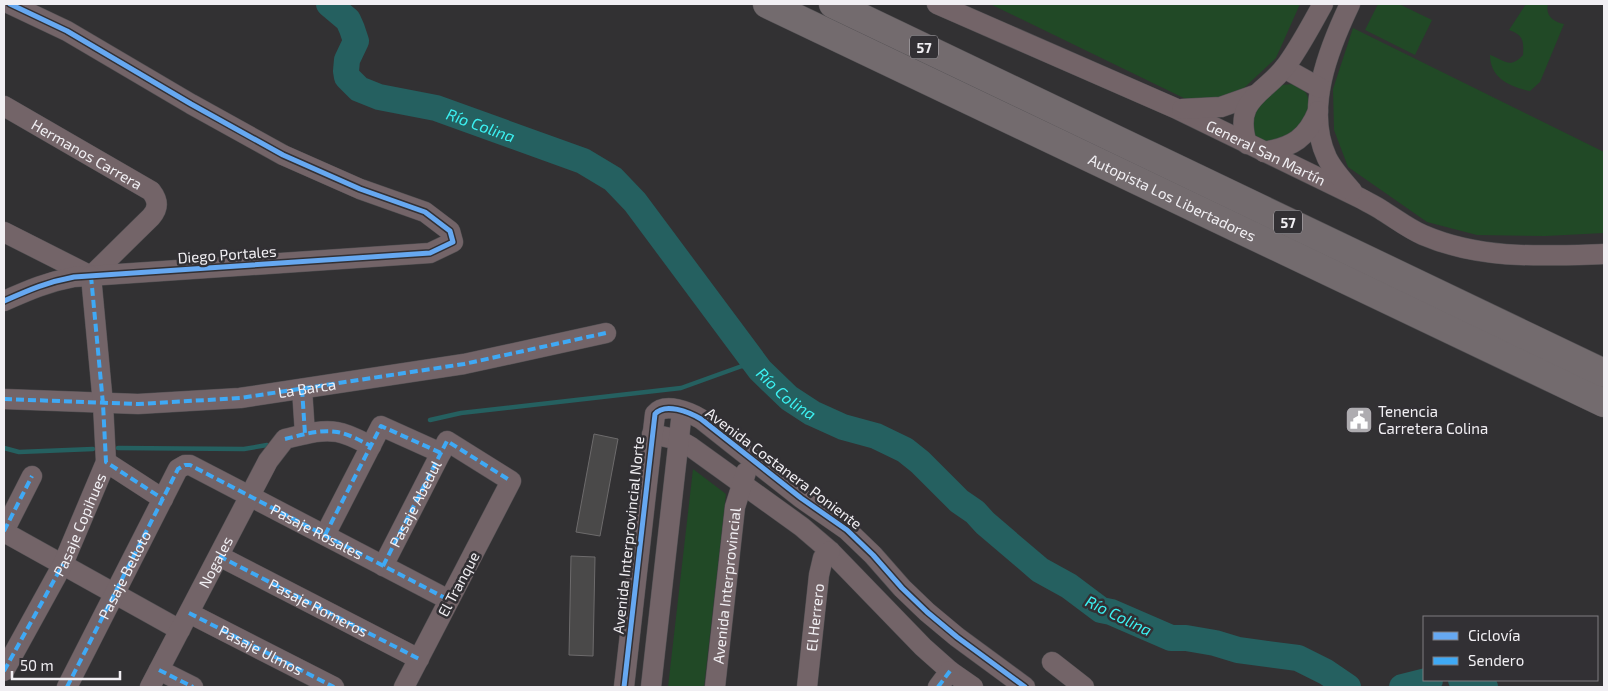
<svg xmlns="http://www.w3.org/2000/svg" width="1608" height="691" font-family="'Exo 2',sans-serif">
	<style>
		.green { fill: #214926 }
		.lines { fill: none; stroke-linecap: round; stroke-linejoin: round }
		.stream { stroke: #256060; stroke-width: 4.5 }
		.river { stroke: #256060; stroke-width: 26 }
		.building { fill: #4a4949; stroke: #6d6b6c }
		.minor-casing { stroke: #514f52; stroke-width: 21 }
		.highway-casing { stroke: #514f52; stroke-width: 29 }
		.minor { stroke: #736468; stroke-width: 20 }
		.highway { stroke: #736b6e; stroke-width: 28 }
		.quiet { stroke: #3fa9f5; stroke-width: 4; stroke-dasharray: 8 4; stroke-linecap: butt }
		.cycleway-casing { stroke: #323034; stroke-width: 8 }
		.cycleway { stroke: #66a8f1; stroke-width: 5 }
		.labels { text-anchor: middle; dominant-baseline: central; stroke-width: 5; stroke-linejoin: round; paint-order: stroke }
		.shield { fill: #323034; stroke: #b8b6ba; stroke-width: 1 }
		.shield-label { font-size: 14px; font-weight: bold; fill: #f1eff3 }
		.street-label { font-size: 15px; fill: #f1eff3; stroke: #323034 }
		.poi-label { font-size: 15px; fill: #f1eff3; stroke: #323034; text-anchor: start }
		.water-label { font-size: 16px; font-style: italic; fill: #3cf1f2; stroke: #323034 }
	</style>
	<rect width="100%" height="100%" fill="#323133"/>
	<path class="green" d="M990,4H1300L1276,58L1244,88L1231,95L1194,103Z
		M1378,4H1399L1432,20L1415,55L1365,30Z
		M1526,4H1548C1545,15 1553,22 1564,24L1540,82L1530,91C1510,87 1490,78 1490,55C1506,61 1510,69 1523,55C1524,40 1523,35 1509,30Z
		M1353,28L1604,152V233L1545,236L1477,235L1427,222L1348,167L1334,130L1333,89Z
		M1294,84C1304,89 1308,92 1309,104C1310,129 1291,133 1272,144L1255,137L1249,115L1281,85Z
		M693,469L726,494L704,687H668Z"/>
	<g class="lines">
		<path class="stream" d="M430,420L461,413L681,388L742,366L760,370
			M4,448L19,452L93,449
			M118,448L244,449L267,445"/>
		<g class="river">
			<path id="s1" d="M329,4L348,20L352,29L356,41L347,60L346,71L347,77L359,89L379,97L436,108L583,161L613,179L635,202L760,370L789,398L812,413L843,427L876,436L905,450L920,462L959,501L975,512L985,523L1040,570L1069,586L1101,610L1111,612L1171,638H1186L1215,643L1238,650L1298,658L1326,672L1348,687"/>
			<path d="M1461,680L1485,687"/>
			<path d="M1402,687L1430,680"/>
		</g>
	</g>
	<path class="building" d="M594,434L618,439L600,536L576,532Z
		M571,556L595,557L593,656L569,655Z"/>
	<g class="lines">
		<g class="minor-casing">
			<g id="minor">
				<path id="s2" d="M937,4L1177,109L1360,198C1367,202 1376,206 1383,211C1396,219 1409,229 1423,235C1481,260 1542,256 1604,254"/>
				<path d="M1350,4C1329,48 1304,109 1327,158C1333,170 1343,181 1352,191"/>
				<path d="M1284,68L1320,88"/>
				<path id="s3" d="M4,106L151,191C158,200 159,208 151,217L91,276"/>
				<path d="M1182,109L1221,107L1255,95"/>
				<path d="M1247,144C1233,99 1263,95 1285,67C1300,47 1311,25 1323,4"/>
				<path d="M1264,152C1293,147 1307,138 1318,111"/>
				<path d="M4,232L91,276"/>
				<path d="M4,301C29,290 47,282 74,277L430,253L453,242L450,231L425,212L360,189L283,155L191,104L67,31L10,4"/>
				<path d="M302,389L305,434"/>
				<path id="s4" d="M4,399L138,404L240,398L464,364L606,333"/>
				<path d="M652,434L679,440L691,447L802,527L830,551L923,647L950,671L973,687"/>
				<path d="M106,462L163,499"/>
				<path d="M4,531L32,476"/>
				<path d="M4,532L180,630"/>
				<path d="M325,535L381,426L441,453"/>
				<path d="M219,556L419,659"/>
				<path d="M383,566L447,441L511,481L404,687"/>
				<path d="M189,613L334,687"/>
				<path d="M1052,662L1084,687"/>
				<path d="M159,670L193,687"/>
				<path id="s5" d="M4,671L63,564L106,462L103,404L91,276"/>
				<path id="s6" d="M67,687L178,469L185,465H190L449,600"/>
				<path id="s7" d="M150,687L268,461L285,439C302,435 320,429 337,432C349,434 361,441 371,446"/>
				<path d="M624,687L655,414C665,402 689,412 701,419L801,498L847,530L873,555L902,588L927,612L957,637L1025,687"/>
				<path d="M651,687L682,411"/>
				<path id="s8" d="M715,687L735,507L746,472"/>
				<path id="s9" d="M807,687L819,575L823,558L830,551"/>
				<path d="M938,687L950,671"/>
			</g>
		</g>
		<g class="highway-casing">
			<g id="highway">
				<path id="s10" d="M767,4L1604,403"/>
				<path d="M833,4L1604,373"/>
			</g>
		</g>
		<use href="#minor" class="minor"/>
		<use href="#highway" class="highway"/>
		<g class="quiet">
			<path d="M91,276L103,404L106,462L163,499"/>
			<path d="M302,389L305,434"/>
			<path d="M4,399L138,404L240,398L464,364L606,333"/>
			<path d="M285,439C302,435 320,429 337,432C349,434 361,441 371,446"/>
			<path d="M4,531L32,476"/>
			<path d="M325,535L381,426L441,453"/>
			<path id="s11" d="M219,556L419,659"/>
			<path id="s12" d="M383,566L447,441L511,481"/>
			<path id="s13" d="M189,613L334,687"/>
			<path d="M159,670L193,687"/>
			<path d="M4,671L63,564"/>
			<path d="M67,687L178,469L185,465H190L449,600"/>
			<path d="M938,687L950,671"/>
		</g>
		<g class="cycleway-casing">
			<path id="cycleway" d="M4,301C29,290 47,282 74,277L430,253L453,242L450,231L425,212L360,189L283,155L191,104L67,31L10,4
				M624,687L655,414C665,402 689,412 701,419L801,498L847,530L873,555L902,588L927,612L957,637L1025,687"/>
		</g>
		<use href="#cycleway" class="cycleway"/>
	</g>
	<defs>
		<g id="civic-square" transform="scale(1.4375)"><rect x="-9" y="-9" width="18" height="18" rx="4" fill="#aeacb0" stroke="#323034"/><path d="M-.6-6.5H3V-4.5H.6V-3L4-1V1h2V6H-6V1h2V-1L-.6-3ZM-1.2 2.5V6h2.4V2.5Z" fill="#fff"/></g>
	</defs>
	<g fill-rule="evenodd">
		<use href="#civic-square" x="1359" y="420"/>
	</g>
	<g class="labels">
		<g class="shield">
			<rect x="910" y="35.5" width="28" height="23" rx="4"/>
			<rect x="1274" y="210.5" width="28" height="23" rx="4"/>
		</g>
		<g class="shield-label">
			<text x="924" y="47">57</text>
			<text x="1288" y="222">57</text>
		</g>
		<g class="street-label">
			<text stroke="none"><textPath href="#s2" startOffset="361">General San Martín</textPath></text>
			<text stroke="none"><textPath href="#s3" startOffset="96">Hermanos Carrera</textPath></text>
			<text stroke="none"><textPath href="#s10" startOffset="449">Autopista Los Libertadores</textPath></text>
			<text transform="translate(227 254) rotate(-4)">Diego Portales</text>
			<text stroke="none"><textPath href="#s4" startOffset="304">La Barca</textPath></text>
			<text transform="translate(784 468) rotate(37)">Avenida Costanera Poniente</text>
			<text stroke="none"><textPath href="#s12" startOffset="70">Pasaje Abedul</textPath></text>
			<text stroke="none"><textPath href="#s5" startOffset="165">Pasaje Copihues</textPath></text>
			<text stroke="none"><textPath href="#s6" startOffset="401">Pasaje Rosales</textPath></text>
			<text transform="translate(628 535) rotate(-84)">Avenida Interprovincial Norte</text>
			<text stroke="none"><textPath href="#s7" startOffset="141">Nogales</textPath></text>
			<text stroke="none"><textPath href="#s6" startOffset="126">Pasaje Belloto</textPath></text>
			<text transform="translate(458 584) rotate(-62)">El Tranque</text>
			<text stroke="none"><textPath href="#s8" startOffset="102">Avenida Interprovincial</textPath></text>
			<text stroke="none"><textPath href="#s11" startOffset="112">Pasaje Romeros</textPath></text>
			<text stroke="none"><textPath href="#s9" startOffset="70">El Herrero</textPath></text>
			<text stroke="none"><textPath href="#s13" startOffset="81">Pasaje Ulmos</textPath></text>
		</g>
		<g class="poi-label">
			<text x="1378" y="411">Tenencia<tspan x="1378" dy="17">Carretera Colina</tspan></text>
		</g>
		<g class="water-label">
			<text stroke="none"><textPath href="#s1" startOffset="230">Río Colina</textPath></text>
			<text stroke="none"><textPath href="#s1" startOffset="650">Río Colina</textPath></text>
			<text transform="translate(1119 615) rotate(26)">Río Colina</text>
		</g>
	</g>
	<rect width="1608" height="691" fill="none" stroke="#f1eff3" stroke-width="10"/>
	<rect x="1423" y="616" width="175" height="65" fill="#323034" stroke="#7e7c80"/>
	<rect x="1433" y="632" width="25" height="8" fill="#66a8f1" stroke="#7e7c80"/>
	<text x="1468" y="641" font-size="15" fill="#f1eff3">Ciclovía</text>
	<rect x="1433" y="657" width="25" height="8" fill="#3fa9f5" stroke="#7e7c80"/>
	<text x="1468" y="666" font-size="15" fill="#f1eff3">Sendero</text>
	<path d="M12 671v8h108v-8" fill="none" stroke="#f1eff3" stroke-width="2.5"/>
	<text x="20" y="671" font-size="15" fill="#f1eff3" stroke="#323034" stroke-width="4" paint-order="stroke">50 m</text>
</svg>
